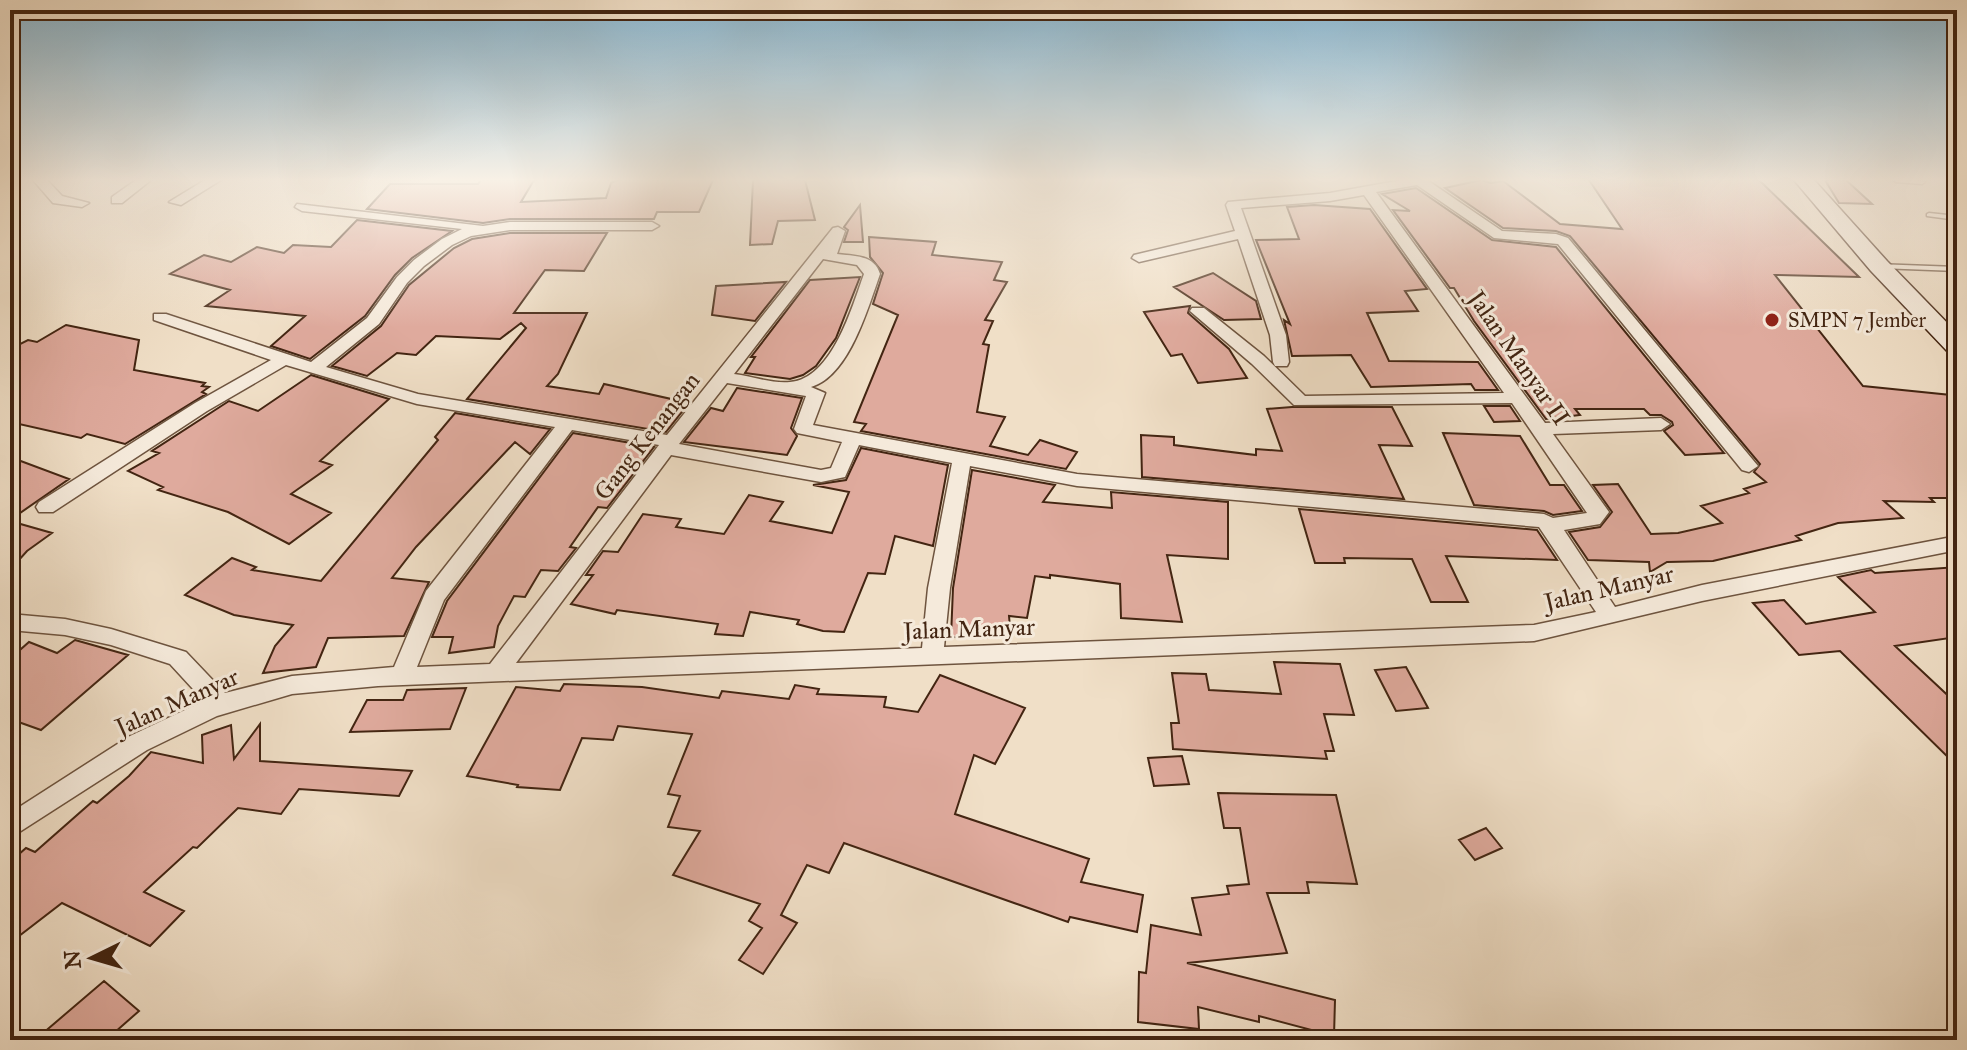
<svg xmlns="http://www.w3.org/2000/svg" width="1967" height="1050" font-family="'IM FELL Great Primer',serif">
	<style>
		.building { fill: #dfaa9d; stroke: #432512; stroke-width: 2 }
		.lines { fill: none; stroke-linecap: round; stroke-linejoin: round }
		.service-casing { stroke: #6e543f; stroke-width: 3 }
		.minor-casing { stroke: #6e543f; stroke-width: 3 }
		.secondary-casing { stroke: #432512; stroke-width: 3 }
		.service { fill: #f5eadb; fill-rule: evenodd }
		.minor { fill: #f5eadb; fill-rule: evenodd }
		.secondary { fill: #f5eadb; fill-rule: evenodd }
		.poi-dot { fill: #8f2418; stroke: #f5eadb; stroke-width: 3 }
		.labels { text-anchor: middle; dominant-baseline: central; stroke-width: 6; stroke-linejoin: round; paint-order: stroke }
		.far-poi-label { font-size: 20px; fill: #432512; stroke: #f5eadb; text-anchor: start }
		.street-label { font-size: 24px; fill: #432512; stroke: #f5eadb }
	</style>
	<rect width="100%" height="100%" fill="#f0dfc7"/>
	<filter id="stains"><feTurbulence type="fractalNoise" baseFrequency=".0025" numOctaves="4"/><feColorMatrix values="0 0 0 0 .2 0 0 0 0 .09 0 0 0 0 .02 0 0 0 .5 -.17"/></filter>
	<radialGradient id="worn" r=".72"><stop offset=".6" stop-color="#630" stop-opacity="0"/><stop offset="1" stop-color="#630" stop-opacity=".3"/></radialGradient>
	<path class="building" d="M481,180H534L521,202L606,198L611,183L617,180H713L699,212H657L654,219H510L483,223L367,209L390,184H478Z
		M753,180H805L815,220L778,221L772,244L750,245Z
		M1481,180L1491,183L1503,181L1560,224L1622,229L1589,180H1759L1859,277L1775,275L1863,386L1951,395L1957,401V498H1930L1934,502L1884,501L1903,518L1838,523L1796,536L1801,540L1713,561L1667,562L1650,572L1649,562L1588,560L1569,532L1600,527L1612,512L1593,485L1618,484L1651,534L1678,533L1722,523L1701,506L1749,493L1744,489L1766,482L1754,472L1760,464L1570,236L1556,231L1503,228L1445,188Z
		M1825,180H1846L1872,204L1839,203Z
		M1416,188L1492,240L1556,247L1724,453L1685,455L1664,431L1673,425L1672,422L1661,415H1650L1644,409H1575L1580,415L1546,419L1474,321L1454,288H1450L1393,210L1410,211L1382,194Z
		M860,205L863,242H844L848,230L844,227Z
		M1314,205L1370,209L1427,289L1405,291L1418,311L1367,313L1389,361L1478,362L1498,390H1475L1471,384L1371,387L1351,355L1292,356L1284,320L1290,324L1256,240L1299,239L1287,207Z
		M357,220L452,231L412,258L395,275L365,316L310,359L271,346L305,316L206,306L230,290L170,274L204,255L231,262L257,247L284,253L293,245L331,247Z
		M510,233H607L584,271L545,270L514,313H587L558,374L547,386L599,394L604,384L689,403L666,432L467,399L526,328L521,323L500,339L436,336L416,355L397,353L367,376L332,366L381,326L409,285L454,248L472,239Z
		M869,237L936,242L932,255L1002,262L994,280L1007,282L985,320L993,321L983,344L989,345L977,412L1005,417L990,446L1028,455L1040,440L1077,452L1066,469L861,431L866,424L854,422L898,315L873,304L883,273L870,257Z
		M1213,273L1256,301L1261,319L1224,320L1174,287Z
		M860,277L836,338L816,366L803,375L790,379L745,373L755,357H751L810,280Z
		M786,282L755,321L712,315L716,286Z
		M1190,306L1188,313L1229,349L1247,378L1198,383L1182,354L1171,356L1144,312Z
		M66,325L139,340L134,370L205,383L202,386L209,387L202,392L206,394L125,444L87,434L81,438L10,422V349L28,340L37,342Z
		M311,375L389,399L320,461L332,465L291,494L331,513L289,544L228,512L158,490L163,487L128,471L159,453L152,451L229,401L258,411Z
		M737,388L802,398L791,428L797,436L787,455L684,442L711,408L723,411Z
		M1484,406H1510L1520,421L1494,422Z
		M1292,407H1392L1412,446L1379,445L1404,499L1142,477L1141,435L1174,437V445L1256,455V449L1282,451L1267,409Z
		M455,413L550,429L530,454L515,442L416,547L392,578L429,582L404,636L328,638L316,667L263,673L275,646L293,625L234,615L185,595L232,558L256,567L252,570L321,581L438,440L435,437Z
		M573,433L654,447L607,508L598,507L570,547L576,548L558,571L541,570L525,597L514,596L498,626L494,647L449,653L453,637H432L447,601Z
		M1443,433L1520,436L1550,485H1564L1582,511L1553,515L1544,511L1474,505Z
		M861,448L948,465L933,546L895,536L885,574L868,573L844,632L823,631L797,624L799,620L750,612L743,636L715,634L718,624L617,610L615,614L571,604L593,575H586L603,551L618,552L643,514L681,519L676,527L724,534L749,495L783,502L770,521L832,533L849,492L813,485L846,480Z
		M10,457L69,479L10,520Z
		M972,470L1055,485L1043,502L1112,508L1111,492L1228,502V559L1167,555L1182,622L1121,618L1120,584L1050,575V578L1035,576L1027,618L1009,616L1011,638L951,637L953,588Z
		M1299,509L1537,530L1557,560L1446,556L1468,602H1431L1412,559L1344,558L1345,563H1315Z
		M10,521L52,533L27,551L10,570Z
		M1957,567V637L1895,646L1957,704V766L1840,651L1799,655L1753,603L1784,600L1806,624L1875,612L1838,577L1871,570L1875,573Z
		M75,640L128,655L41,730L10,719V644L21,649L29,642L57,653Z
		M1274,662L1340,664L1354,715L1324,714L1334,751H1325L1327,759L1173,749L1171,723H1179L1172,673L1206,674L1209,690L1281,694Z
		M1406,667L1428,708L1396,711L1375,670Z
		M940,675L1025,708L995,764L974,755L955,814L1089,859L1081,882L1143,895L1137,932L1070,917L1068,922L844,843L829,873L807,865L781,915L797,923L763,974L739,960L762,928L749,921L760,904L673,875L700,831L668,827L680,796L668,794L692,734L618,726L613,740L582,738L560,790L517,787L518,785L467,776L516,687L560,691L564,684L642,687L719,698L722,691L789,699L795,685L819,689L817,694L886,697L884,707L918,712Z
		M466,688L450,729L350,732L367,700H403L407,690Z
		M260,724V761L412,771L399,796L299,789L281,814L238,808L197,848L193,847L144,892L184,911L150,946L62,903L10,943V862L26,848L35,852L93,801L97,803L129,776L151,752L203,763L202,735L231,725L234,759Z
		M1182,756L1189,784L1154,786L1148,758Z
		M1218,793L1336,795L1357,884L1307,882L1309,893H1267L1287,953L1187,963L1335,1000L1334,1036L1259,1016V1022L1198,1007L1199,1029L1138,1022L1139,972L1146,973L1151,925L1201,935L1192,898L1229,894L1227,886L1249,884L1240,828H1224Z
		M1486,828L1502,848L1475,860L1459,840Z
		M104,981L139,1011L106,1040H35Z"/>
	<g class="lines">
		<g class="service-casing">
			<path id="service" d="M1893,180H1916L1925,182L1922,184L1896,182Z
				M1929,213L1957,216V220L1927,216V214Z
				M1876,264L1957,267V271L1879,268L1875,266Z"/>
		</g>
		<g class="minor-casing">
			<path id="minor" d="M33,180H47L62,196L89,203L82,207L53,203Z
				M136,180H151L122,203H112V197Z
				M205,180H221L181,205L169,202Z
				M1402,180H1427L1502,231L1556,234L1568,238L1758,466L1749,472L1742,470L1558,244L1494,238L1417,185L1376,192L1545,423L1661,418L1670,424L1661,430L1553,434L1609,512L1600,524L1564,530L1615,607L1702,585L1957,536V550L1702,601L1534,641L378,686L292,694L217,716L147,750L10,838V813L130,736L204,701L170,664L111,645L65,635L10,630V614L65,619L111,629L186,652L225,693L292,676L394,667L426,591L555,427L417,404L286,365L207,411L53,512H39L36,507L39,502L195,403L271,360L154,320V314H166L311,362L367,318L397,277L414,260L442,239L462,229L302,211L295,207L297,204L483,226L510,222H652L659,226L652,230H510L471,236L452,245L424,266L407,283L379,324L326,367L418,394L667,435L833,228L838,227L845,231L837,254C854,256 875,255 880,274C868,308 849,376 811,387L825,393L813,425L1077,474L1544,514L1553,518L1587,513L1512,403L1294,405L1252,364L1190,311L1192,308H1204L1264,356L1305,396L1504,393L1364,195L1330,201L1241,208L1286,335L1289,362L1287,366H1275L1273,362L1270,335L1238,239L1139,262L1132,258L1134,255L1235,231L1226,205L1228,202L1330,193ZM823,259L857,265L864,274C852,307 832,379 790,382C773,384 751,376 734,374ZM727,383L806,396L794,429L797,433L842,442L831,468L821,470L679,444ZM572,430L659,445L490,664L417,667L444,600ZM859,445L952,463L928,588L922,648L516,663L671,455L821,482L845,477ZM970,466L1077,486L1539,527L1596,612L1534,625L944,647L950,588Z"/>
		</g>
		<g class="secondary-casing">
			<path id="secondary" d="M1794,180H1814L1887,261L1957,333V354L1948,352L1871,271Z"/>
		</g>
		<use href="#service" class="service"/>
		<use href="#minor" class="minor"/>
		<use href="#secondary" class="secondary"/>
	</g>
	<linearGradient id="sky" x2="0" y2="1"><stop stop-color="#89b8d3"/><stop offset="0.55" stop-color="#f8f1e6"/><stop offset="1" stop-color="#f8f1e6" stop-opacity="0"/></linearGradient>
	<rect width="1967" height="327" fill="url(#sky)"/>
	<circle class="poi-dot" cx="1772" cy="320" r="8"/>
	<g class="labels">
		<g class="far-poi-label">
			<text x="1788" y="320">SMPN 7 Jember</text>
		</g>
		<g class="street-label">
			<text transform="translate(1519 358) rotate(55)">Jalan Manyar II</text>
			<text transform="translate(647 436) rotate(-52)">Gang Kenangan</text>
			<text transform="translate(1609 588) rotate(-13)">Jalan Manyar</text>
			<text transform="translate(969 629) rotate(-2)">Jalan Manyar</text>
			<text transform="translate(177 702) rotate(-24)">Jalan Manyar</text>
		</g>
	</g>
	<rect width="1967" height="1050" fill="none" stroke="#f0dfc7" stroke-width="40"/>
	<rect x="12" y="12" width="1943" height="1026" fill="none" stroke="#432512" stroke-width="4"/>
	<rect x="20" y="20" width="1927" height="1010" fill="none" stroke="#432512" stroke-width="2"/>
	<g transform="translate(92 958) rotate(265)" stroke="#f5eadb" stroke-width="6" paint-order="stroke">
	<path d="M0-6L14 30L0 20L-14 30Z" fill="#432512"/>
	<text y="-12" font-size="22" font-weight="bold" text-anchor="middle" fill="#432512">N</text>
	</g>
	<rect width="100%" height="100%" filter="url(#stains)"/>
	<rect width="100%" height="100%" fill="url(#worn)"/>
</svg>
